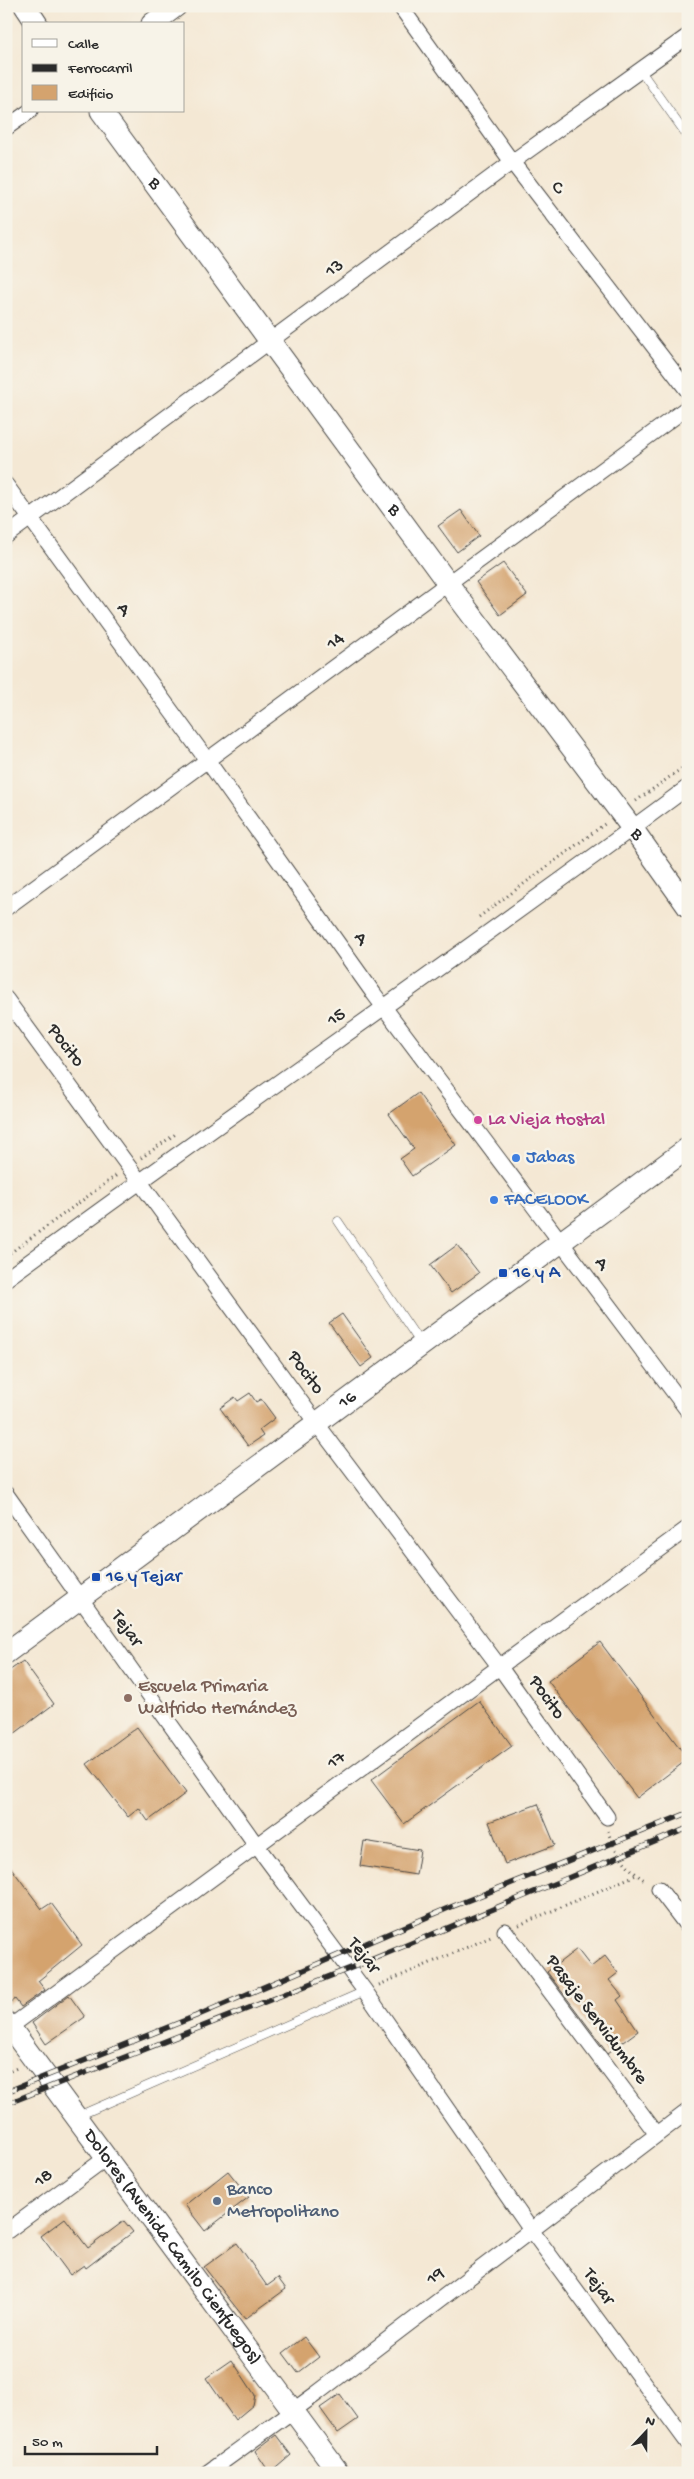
<svg xmlns="http://www.w3.org/2000/svg" width="694" height="2479" font-family="'Gochi Hand',sans-serif">
	<style>
		.building { fill: #d4a36e }
		.lines { fill: none; stroke-linecap: round; stroke-linejoin: round }
		.lane-casing { stroke: #494744; stroke-width: 9 }
		.street-casing { stroke: #494744; stroke-width: 17 }
		.secondary-casing { stroke: #494744; stroke-width: 23 }
		.path { stroke: #494744; stroke-width: 3; stroke-dasharray: 1 4; stroke-linecap: butt }
		.lane { stroke: #fff; stroke-width: 8 }
		.street { stroke: #fff; stroke-width: 15 }
		.secondary { stroke: #fff; stroke-width: 21 }
		.rail-casing { stroke: #2b2b2b; stroke-width: 5.5 }
		.rail { stroke: #f7f3e8; stroke-width: 4; stroke-dasharray: 11; stroke-linecap: butt }
		.hotel-dot { fill: #d1479c; stroke: #f7f3e8; stroke-width: 2 }
		.shop-dot { fill: #3f7fe0; stroke: #f7f3e8; stroke-width: 2 }
		.transit-dot { fill: #1a4fb4; stroke: #f7f3e8; stroke-width: 2 }
		.education-dot { fill: #8d6e63; stroke: #f7f3e8; stroke-width: 2 }
		.service-dot { fill: #5c6f8a; stroke: #f7f3e8; stroke-width: 2 }
		.labels { text-anchor: middle; dominant-baseline: central; stroke-width: 5; stroke-linejoin: round; paint-order: stroke }
		.street-label { font-size: 19px; fill: #2b2b2b; stroke: #f7f3e8 }
		.hotel-label { font-size: 19px; fill: #b23c85; stroke: #f7f3e8; text-anchor: start }
		.shop-label { font-size: 19px; fill: #366cbe; stroke: #f7f3e8; text-anchor: start }
		.transit-label { font-size: 19px; fill: #164399; stroke: #f7f3e8; text-anchor: start }
		.education-label { font-size: 19px; fill: #785e54; stroke: #f7f3e8; text-anchor: start }
		.service-label { font-size: 19px; fill: #4e5e75; stroke: #f7f3e8; text-anchor: start }
	</style>
	<rect width="100%" height="100%" fill="#f7f3e8"/>
	<filter id="ink" filterUnits="userSpaceOnUse"><feTurbulence type="fractalNoise" baseFrequency=".02" numOctaves="2"/><feDisplacementMap in="SourceGraphic" scale="10" xChannelSelector="R" yChannelSelector="G"/><feConvolveMatrix kernelMatrix="1 2 1 2 8 2 1 2 1" color-interpolation-filters="sRGB"/></filter>
	<filter id="wash" filterUnits="userSpaceOnUse"><feTurbulence type="fractalNoise" baseFrequency=".0096" numOctaves="4" result="noise"/><feDisplacementMap in="SourceGraphic" scale="20" xChannelSelector="R" yChannelSelector="G"/><feGaussianBlur stdDeviation="1.12" result="paint"/><feColorMatrix in="noise" values="0 0 0 0 0 0 0 0 0 0 0 0 0 0 0 0 0 1.4 0 .05"/><feComposite in="paint" operator="in"/></filter>
	<g filter="url(#wash)">
		<rect width="100%" height="100%" fill="#f4e8d4"/>
		<g id="blocks">
			<path class="building" d="M461,510L479,536L457,552L438,526Z
				M503,563L527,595L500,615L476,582Z
				M418,1093L456,1145L412,1176L400,1159L414,1149L389,1114Z
				M457,1245L479,1273L451,1293L430,1265Z
				M342,1314L373,1358L361,1367L329,1323Z
				M250,1393L256,1402L261,1399L275,1418L259,1430L263,1436L248,1446L220,1408L235,1397L238,1401Z
				M600,1642L688,1759L637,1798L548,1681Z
				M23,1661L54,1704L6,1740V1673Z
				M479,1701L512,1746L404,1824L371,1780Z
				M137,1727L186,1793L148,1821L139,1808L128,1817L87,1764Z
				M538,1804L555,1845L505,1864L489,1822Z
				M364,1841L420,1850L416,1875L360,1866Z
				M6,1861L42,1909L51,1903L82,1945L38,1981L45,1990L21,2007L15,1999L6,2005Z
				M577,1949L591,1967L605,1956L618,1973L609,1980L622,1996L617,2000L638,2031L608,2053L547,1972Z
				M69,1995L85,2017L46,2044L32,2023Z
				M228,2171L249,2197L205,2231L185,2205Z
				M65,2218L88,2248L124,2221L133,2232L86,2268L84,2265L70,2275L41,2236Z
				M237,2243L267,2286L278,2278L286,2289L245,2319L204,2267Z
				M304,2337L319,2357L298,2373L283,2353Z
				M232,2360L255,2395L253,2405L235,2420L206,2378Z
				M340,2394L358,2419L338,2433L320,2408Z
				M276,2435L291,2455L270,2473L255,2451Z"/>
		</g>
	</g>
	<g filter="url(#ink)">
		<use href="#blocks" fill-opacity="0" stroke="#494744" stroke-width="1"/>
		<g class="lines">
			<g class="lane-casing">
				<path id="lane" d="M641,71L688,137
					M338,1221L421,1344
					M78,2116L365,1991"/>
			</g>
			<g class="street-casing">
				<path id="street" d="M400,6L512,162L688,391
					M6,128L30,111
					M6,485L207,760L374,994L688,1411
					M6,536L512,162L688,36
					M6,908L688,407
					M6,999L317,1424L499,1666L607,1817
					M6,1279C232,1113 463,954 688,787
					M6,1494L257,1846L365,1991L531,2230L688,2443
					M659,1889L688,1927
					M505,1931L656,2133
					M10,2027L688,1528
					M6,2232L106,2158
					M207,2473L316,2394L688,2111"/>
			</g>
			<g class="secondary-casing">
				<g id="secondary">
					<path d="M25,6L37,24"/>
					<path d="M152,24L176,6"/>
					<path id="s1" d="M101,111L449,585L632,828L688,907"/>
					<path id="s2" d="M6,1653L688,1148"/>
					<path id="s3" d="M6,2022L339,2473"/>
				</g>
			</g>
			<path class="path" d="M636,801L688,764
				M479,917L606,823
				M141,1158L177,1133
				M6,1256L117,1175
				M608,1831C613,1850 629,1871 646,1881
				M519,1925L636,1875
				M379,1985L491,1937
				M6,2073L17,2068"/>
			<use href="#lane" class="lane"/>
			<use href="#street" class="street"/>
			<use href="#secondary" class="secondary"/>
			<g class="rail-casing">
				<path id="rail" d="M6,2092L196,2016L446,1909L688,1813
					M6,2104L361,1964L688,1828"/>
			</g>
			<use href="#rail" class="rail"/>
		</g>
	</g>
	<circle class="hotel-dot" cx="478" cy="1120" r="5"/>
	<g class="shop-dot">
		<circle cx="516" cy="1158" r="5"/>
		<circle cx="494" cy="1200" r="5"/>
	</g>
	<g class="transit-dot">
		<rect x="498" y="1268" width="10" height="10" rx="2.5"/>
		<rect x="91" y="1572" width="10" height="10" rx="2.5"/>
	</g>
	<circle class="education-dot" cx="128" cy="1698" r="5"/>
	<circle class="service-dot" cx="217" cy="2201" r="5"/>
	<g class="labels">
		<g class="street-label">
			<text stroke="none"><textPath href="#s1" startOffset="90">B</textPath></text>
			<text transform="translate(557 188) rotate(53)">C</text>
			<text transform="translate(335 269) rotate(-37)">13</text>
			<text stroke="none"><textPath href="#s1" startOffset="495">B</textPath></text>
			<text transform="translate(123 610) rotate(54)">A</text>
			<text transform="translate(336 642) rotate(-36)">14</text>
			<text stroke="none"><textPath href="#s1" startOffset="900">B</textPath></text>
			<text transform="translate(360 939) rotate(55)">A</text>
			<text transform="translate(337 1018) rotate(-35)">15</text>
			<text transform="translate(65 1046) rotate(53)">Pocito</text>
			<text transform="translate(601 1264) rotate(53)">A</text>
			<text transform="translate(305 1373) rotate(54)">Pocito</text>
			<text stroke="none"><textPath href="#s2" startOffset="425">16</textPath></text>
			<text transform="translate(126 1629) rotate(54)">Tejar</text>
			<text transform="translate(546 1698) rotate(55)">Pocito</text>
			<text transform="translate(337 1761) rotate(-37)">17</text>
			<text transform="translate(363 1956) rotate(52)">Tejar</text>
			<text transform="translate(596 2020) rotate(53)">Pasaje Servidumbre</text>
			<text transform="translate(44 2179) rotate(-37)">18</text>
			<text stroke="none"><textPath href="#s3" startOffset="280">Dolores (Avenida Camilo Cienfuegos)</textPath></text>
			<text transform="translate(436 2277) rotate(-37)">19</text>
			<text transform="translate(598 2287) rotate(54)">Tejar</text>
		</g>
		<g class="hotel-label">
			<text x="488" y="1120">La Vieja Hostal</text>
		</g>
		<g class="shop-label">
			<text x="526" y="1158">Jabas</text>
			<text x="504" y="1200">FACELOOK</text>
		</g>
		<g class="transit-label">
			<text x="513" y="1273">16 y A</text>
			<text x="106" y="1577">16 y Tejar</text>
		</g>
		<g class="education-label">
			<text x="138" y="1687">Escuela Primaria<tspan x="138" dy="22">Walfrido Hernández</tspan></text>
		</g>
		<g class="service-label">
			<text x="227" y="2190">Banco<tspan x="227" dy="22">Metropolitano</tspan></text>
		</g>
	</g>
	<rect width="694" height="2479" fill="none" stroke="#f7f3e8" stroke-width="25"/>
	<rect x="22" y="22" width="162" height="90" fill="#f7f3e8" stroke="#a5a39c"/>
	<rect x="32" y="39" width="25" height="8" fill="#ffffff" stroke="#a5a39c"/>
	<text x="68" y="48" font-size="15" fill="#2b2b2b">Calle</text>
	<rect x="32" y="64" width="25" height="8" fill="#2b2b2b" stroke="#a5a39c"/>
	<text x="68" y="72" font-size="15" fill="#2b2b2b">Ferrocarril</text>
	<rect x="32" y="85" width="25" height="15" fill="#d4a36e" stroke="#a5a39c"/>
	<text x="68" y="98" font-size="15" fill="#2b2b2b">Edificio</text>
	<g transform="translate(646 2432) rotate(22)" stroke="#f7f3e8" stroke-width="4" paint-order="stroke">
	<path d="M0-4L9 19L0 12L-9 19Z" fill="#2b2b2b"/>
	<text y="-8" font-size="14" font-weight="bold" text-anchor="middle" fill="#2b2b2b">N</text>
	</g>
	<path d="M25 2446v8h132v-8" fill="none" stroke="#2b2b2b" stroke-width="2.5"/>
	<text x="32" y="2446" font-size="15" fill="#2b2b2b" stroke="#f7f3e8" stroke-width="4" paint-order="stroke">50 m</text>
</svg>
